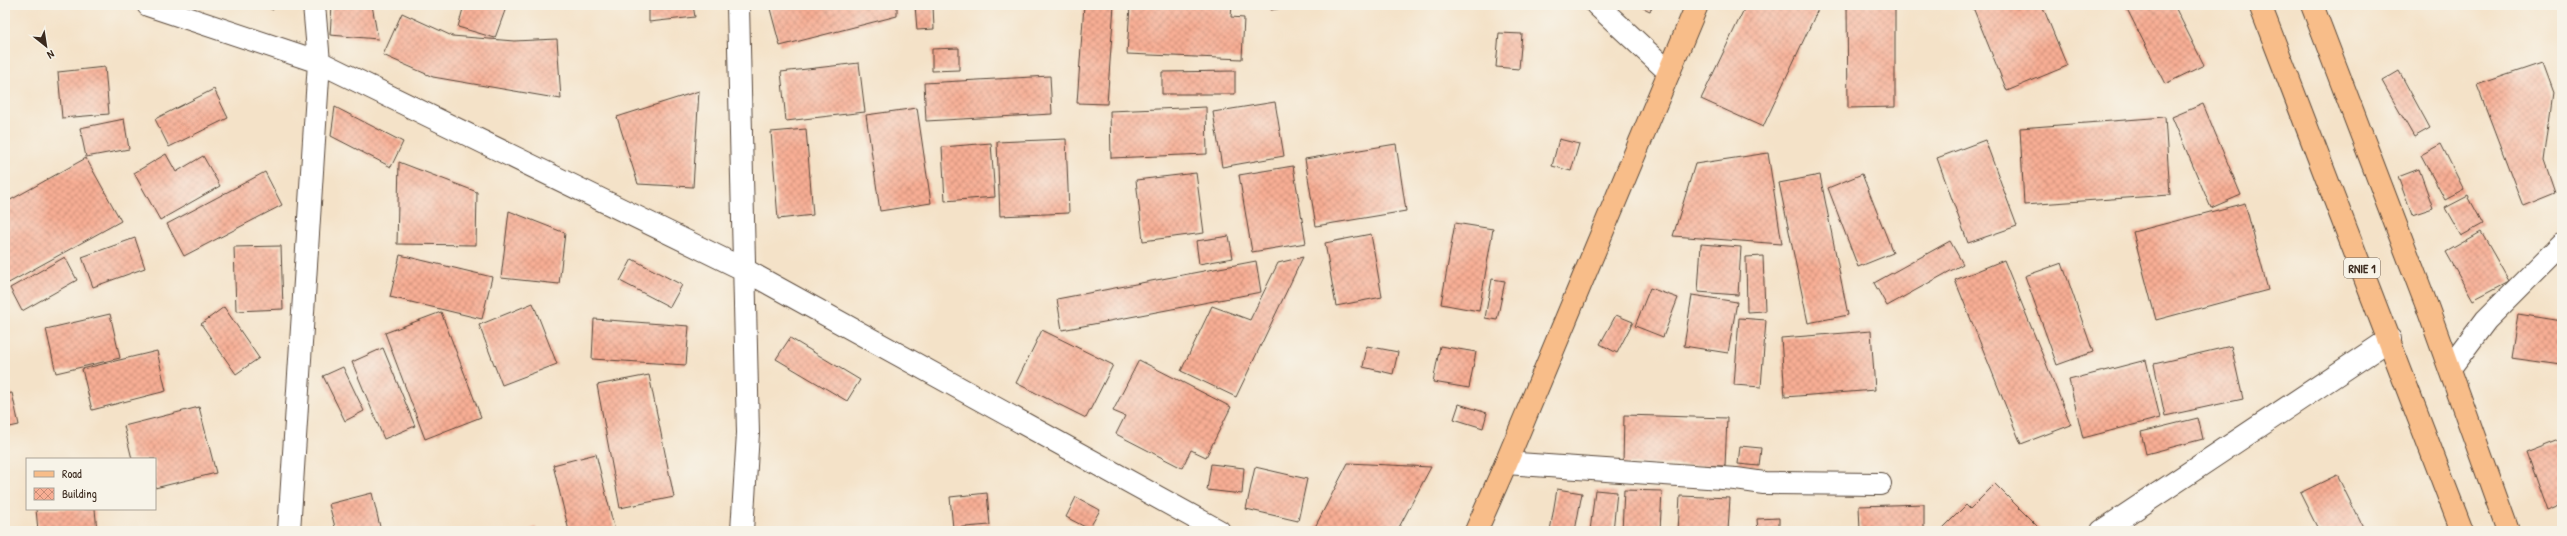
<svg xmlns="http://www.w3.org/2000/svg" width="2567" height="536" font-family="'Patrick Hand',sans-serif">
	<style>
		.building { fill: url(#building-cross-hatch) }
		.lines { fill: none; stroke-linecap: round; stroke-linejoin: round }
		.minor-casing { stroke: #574638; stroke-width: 24 }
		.major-casing { stroke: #574638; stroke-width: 24 }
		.highway-casing { stroke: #574638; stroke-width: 24 }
		.minor { stroke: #fff; stroke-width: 22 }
		.major { stroke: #f8bd89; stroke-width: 22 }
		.highway { stroke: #f8bd89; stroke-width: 22 }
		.labels { text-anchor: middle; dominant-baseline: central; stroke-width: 3; stroke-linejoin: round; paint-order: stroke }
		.shield { fill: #f7f3e8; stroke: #73665b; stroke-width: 1 }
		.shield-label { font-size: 12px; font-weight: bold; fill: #3b2a1e }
	</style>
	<defs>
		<pattern id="building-cross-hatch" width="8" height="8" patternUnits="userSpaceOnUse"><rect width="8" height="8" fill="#f8ae94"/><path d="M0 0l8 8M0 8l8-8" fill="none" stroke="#ca8e78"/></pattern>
	</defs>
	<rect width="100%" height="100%" fill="#f7f3e8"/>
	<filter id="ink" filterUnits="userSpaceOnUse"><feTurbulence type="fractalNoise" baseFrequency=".025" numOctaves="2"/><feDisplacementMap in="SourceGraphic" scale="8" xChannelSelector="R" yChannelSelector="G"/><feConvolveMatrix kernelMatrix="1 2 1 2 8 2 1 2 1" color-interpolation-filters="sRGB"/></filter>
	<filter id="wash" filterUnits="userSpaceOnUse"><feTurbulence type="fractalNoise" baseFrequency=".012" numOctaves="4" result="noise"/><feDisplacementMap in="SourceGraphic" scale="16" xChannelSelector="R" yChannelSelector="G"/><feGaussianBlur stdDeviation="0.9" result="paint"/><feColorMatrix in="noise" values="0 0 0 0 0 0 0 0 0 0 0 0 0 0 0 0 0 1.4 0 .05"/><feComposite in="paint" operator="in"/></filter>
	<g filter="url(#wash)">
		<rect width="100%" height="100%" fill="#f4e2c8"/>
		<g id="blocks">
			<path class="building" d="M262,5H272L273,10Z
				M332,5H372L378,39L330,35Z
				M464,5H507L495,38L458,27Z
				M649,5H693L695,17L649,22Z
				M769,5H897V16L780,46Z
				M915,5H933L934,29L917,30Z
				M1084,5H1114L1107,104L1077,103Z
				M1130,5H1232L1231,17L1244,18L1242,59L1127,54Z
				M1270,5H1294V6L1271,10Z
				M1637,5H1653L1650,11Z
				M1746,5H1820L1763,127L1701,99Z
				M1847,5H1895V107L1848,108Z
				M1972,5H2042L2067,66L2007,91Z
				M2125,5H2174L2204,65L2165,84Z
				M402,13L452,36L514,41L557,39L561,99L433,77L383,55Z
				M1499,33L1522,34L1519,69L1496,67Z
				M959,48V70L932,71V49Z
				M859,63L865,112L786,121L781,72Z
				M2542,63L2553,93L2544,161L2555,193L2523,206L2477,85Z
				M105,67L109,114L62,118L58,72Z
				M1235,71V94H1162V72Z
				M2399,71L2430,128L2414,137L2382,81Z
				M1050,76L1052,114L926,121L924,83Z
				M214,89L228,118L169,147L155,119Z
				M699,91L693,187L638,184L617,117Z
				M1275,102L1284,156L1222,167L1213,112Z
				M2203,104L2241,195L2211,208L2172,117Z
				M335,107L403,142L391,167L331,136Z
				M1206,107L1207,154L1111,158L1110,111Z
				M917,108L931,203L880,211L866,115Z
				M2165,117L2170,195L2024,205L2020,128Z
				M124,119L129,149L86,157L80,128Z
				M806,129L813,215L778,219L771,132Z
				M1066,139L1069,213L1000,216L997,142Z
				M1559,139L1579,144L1571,171L1552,166Z
				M1985,140L2017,226L1968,243L1937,158Z
				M991,143L995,197L945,201L942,147Z
				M1396,144L1406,211L1316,226L1305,159Z
				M2441,144L2464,190L2445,200L2421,155Z
				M1768,153L1782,244L1673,236L1695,164Z
				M166,154L176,172L203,156L220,186L160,220L134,173Z
				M86,158L121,221L5,285V203Z
				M399,162L477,192L476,245L397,244Z
				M1293,166L1306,243L1252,252L1239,175Z
				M2419,169L2433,208L2412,215L2398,177Z
				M265,172L282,205L184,256L167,224Z
				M1196,173L1204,233L1143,241L1136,180Z
				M1862,174L1893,253L1858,267L1828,188Z
				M1820,175L1848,315L1808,323L1779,183Z
				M2468,196L2483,224L2461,236L2445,208Z
				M2245,203L2268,290L2156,320L2133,232Z
				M509,211L565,233L559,284L501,278Z
				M1455,223L1493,229L1479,311L1441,304Z
				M2481,232L2509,281L2473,300L2446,252Z
				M1371,234L1382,297L1336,306L1325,243Z
				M1229,236L1233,258L1199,264L1196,241Z
				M135,238L145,268L93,287L82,257Z
				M1950,241L1963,264L1887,306L1874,283Z
				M1701,244L1741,247L1738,295L1698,292Z
				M281,246L283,309L236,311L234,247Z
				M400,255L492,277L482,319L390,297Z
				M1763,256L1765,311L1747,312L1746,257Z
				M65,257L77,280L22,311L10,288Z
				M1303,257L1236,397L1181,371L1212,306L1250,320L1278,263Z
				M632,259L682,285L670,307L620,281Z
				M2004,260L2071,425L2021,444L1955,280Z
				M1256,261L1261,292L1062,330L1057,299Z
				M2062,263L2093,352L2057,365L2025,276Z
				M1492,279L1505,281L1497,320L1485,318Z
				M1650,288L1678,298L1663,337L1635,326Z
				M1692,295L1737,302L1728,353L1684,346Z
				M533,303L557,364L502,385L479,325Z
				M224,307L259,358L236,374L201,324Z
				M441,312L481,417L425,439L385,333Z
				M110,314L120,358L56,373L46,329Z
				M2518,314L2562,321V365L2511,358Z
				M1616,315L1633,322L1617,353L1600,344Z
				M1739,318L1766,320L1761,387L1734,385Z
				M594,319L689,326L686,365L592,359Z
				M1042,330L1113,365L1086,418L1016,383Z
				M1871,331L1875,390L1785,397L1781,338Z
				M790,338L860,380L847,401L776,359Z
				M1367,346L1398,352L1393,374L1363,367Z
				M1440,346L1476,352L1469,388L1433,382Z
				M2231,346L2243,399L2165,416L2154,364Z
				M383,348L415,426L384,439L352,362Z
				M157,351L166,391L92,410L82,369Z
				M1139,360L1231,407L1206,457L1191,450L1182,468L1116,434L1125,416L1113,411Z
				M2146,360L2160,418L2083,438L2069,380Z
				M343,367L364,411L345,421L323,376Z
				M649,375L674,497L620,508L597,385Z
				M12,393L19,425L5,428V394Z
				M1459,404L1487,413L1483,428L1454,419Z
				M199,407L216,473L155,488V459H132L124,426Z
				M1624,415L1727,418L1725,466L1623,464Z
				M2198,418L2203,439L2146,454L2141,432Z
				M2562,439V505L2547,511L2526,453Z
				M1740,446L1761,448L1759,466L1738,464Z
				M596,454L615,531H569L553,465Z
				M1348,463L1431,467L1397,531H1313Z
				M1211,464L1244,468L1242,494L1207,490Z
				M1255,467L1307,479L1298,521L1246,509Z
				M2337,475L2365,531H2319L2300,493Z
				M1995,484L2042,531H1940L1966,505L1970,509Z
				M1557,489L1582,493L1575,531H1550Z
				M1595,490L1617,492L1613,531H1590Z
				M1624,490L1662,491L1660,531H1622Z
				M372,493L381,531H336L329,504Z
				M987,493L990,525L953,528L950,497Z
				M1680,496L1730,498L1728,531H1678Z
				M1076,497L1100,510L1089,529L1066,517Z
				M1924,504V531H1860L1859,506Z
				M36,509H95L97,531H38Z
				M1779,518V531H1758L1757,519Z
				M535,527L537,531H528Z"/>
		</g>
	</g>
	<g filter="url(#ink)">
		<use href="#blocks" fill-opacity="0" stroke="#574638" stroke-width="1"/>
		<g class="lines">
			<g class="minor-casing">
				<path id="minor" d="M148,5L319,62L743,269L1219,531
					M738,5L748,433L742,531
					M1597,5L1669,72
					M2450,368L2486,320L2562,244
					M1506,463L1736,479L1764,483L1880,484
					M289,531L319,62L314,5
					M2102,531L2390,339"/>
			</g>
			<g class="major-casing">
				<path id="major" d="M1476,531L1506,463L1697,5"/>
			</g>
			<g class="highway-casing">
				<path id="highway" d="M2260,5L2462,531
					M2312,5L2428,309L2508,531"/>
			</g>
			<use href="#minor" class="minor"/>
			<use href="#major" class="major"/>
			<use href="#highway" class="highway"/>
		</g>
	</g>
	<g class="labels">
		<rect class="shield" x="2344" y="258" width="36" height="20" rx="3"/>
		<g class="shield-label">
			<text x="2362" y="268">RNIE 1</text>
		</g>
	</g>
	<rect width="2567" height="536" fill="none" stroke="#f7f3e8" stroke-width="20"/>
	<rect x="26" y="458" width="130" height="52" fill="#f7f3e8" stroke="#aca397"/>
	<rect x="34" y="471" width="20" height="6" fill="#f8bd89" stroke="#aca397"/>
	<text x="62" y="478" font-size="12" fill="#3b2a1e">Road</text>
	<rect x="34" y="488" width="20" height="12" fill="url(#building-cross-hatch)" stroke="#aca397"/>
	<text x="62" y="498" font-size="12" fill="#3b2a1e">Building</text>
	<g transform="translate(46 46) rotate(150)" stroke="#f7f3e8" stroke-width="3" paint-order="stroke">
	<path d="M0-3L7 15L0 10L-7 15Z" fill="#3b2a1e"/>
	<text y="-6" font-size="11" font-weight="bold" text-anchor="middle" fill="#3b2a1e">N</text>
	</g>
</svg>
